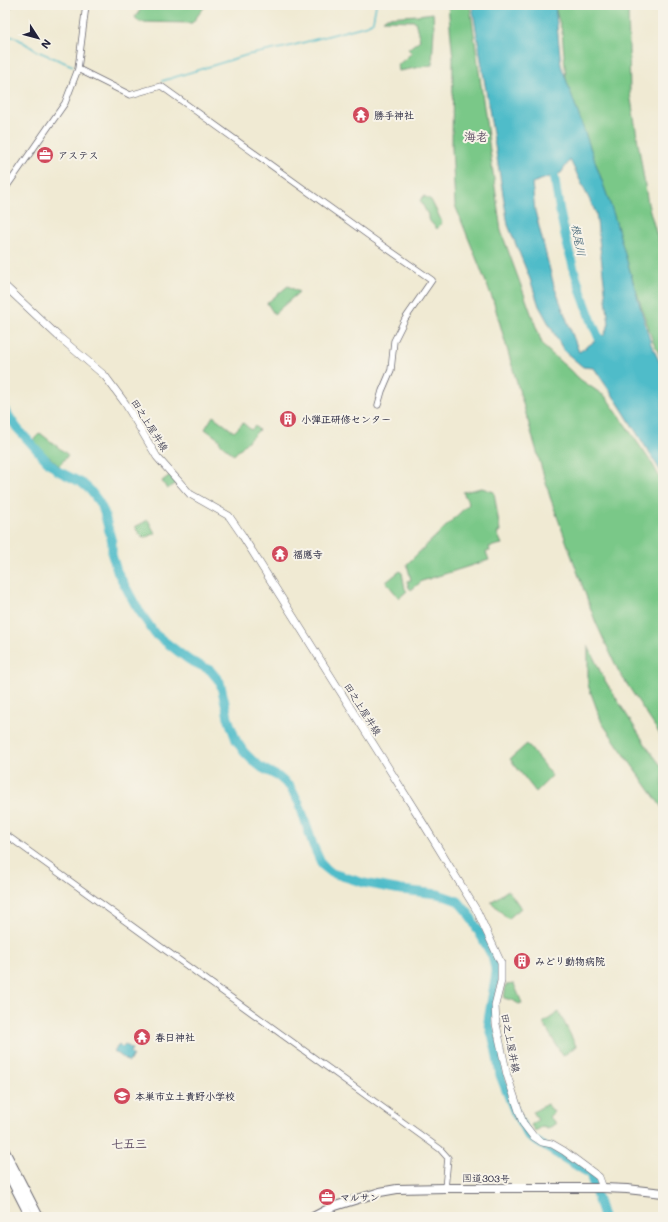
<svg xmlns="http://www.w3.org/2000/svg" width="668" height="1222" font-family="Mali,'Klee One',sans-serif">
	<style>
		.green { fill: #7ac888; stroke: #4e7562 }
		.water { fill: #4fbcc9; stroke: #386f82; fill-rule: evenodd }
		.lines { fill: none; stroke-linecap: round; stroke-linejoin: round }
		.stream { stroke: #4fbcc9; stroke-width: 1.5 }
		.river { stroke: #4fbcc9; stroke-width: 9 }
		.minor-casing { stroke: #6a6870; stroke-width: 7 }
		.major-casing { stroke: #6a6870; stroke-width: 8 }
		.highway-casing { stroke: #6a6870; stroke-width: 10 }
		.minor { stroke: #fff; stroke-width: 5.5 }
		.major { stroke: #fff; stroke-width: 7 }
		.highway { stroke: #fff; stroke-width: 8 }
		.labels { text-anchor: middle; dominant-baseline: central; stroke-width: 4; stroke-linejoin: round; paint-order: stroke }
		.poi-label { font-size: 10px; font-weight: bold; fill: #22223b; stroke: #f7f3e8; text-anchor: start }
		.street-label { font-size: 10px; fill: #22223b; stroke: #f7f3e8 }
		.water-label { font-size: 11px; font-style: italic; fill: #32586d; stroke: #f7f3e8 }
		.quarter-label { font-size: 12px; font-weight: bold; fill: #5e4c64; stroke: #f7f3e8 }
	</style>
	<rect width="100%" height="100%" fill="#f7f3e8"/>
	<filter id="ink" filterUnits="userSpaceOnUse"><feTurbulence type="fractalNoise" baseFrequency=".025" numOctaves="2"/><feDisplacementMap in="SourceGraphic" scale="8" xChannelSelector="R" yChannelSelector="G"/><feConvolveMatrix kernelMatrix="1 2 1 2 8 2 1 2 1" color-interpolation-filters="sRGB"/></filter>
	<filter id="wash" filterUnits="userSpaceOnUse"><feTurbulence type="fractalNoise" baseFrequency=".012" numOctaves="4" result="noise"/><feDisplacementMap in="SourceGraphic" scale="16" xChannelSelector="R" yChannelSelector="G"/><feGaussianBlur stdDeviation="0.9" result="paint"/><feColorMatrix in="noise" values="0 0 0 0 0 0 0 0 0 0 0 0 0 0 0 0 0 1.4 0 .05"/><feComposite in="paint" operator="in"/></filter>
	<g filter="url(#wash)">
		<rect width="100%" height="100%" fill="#f0ead3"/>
		<path class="green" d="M144,5H206L192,23L139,22L135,17Z
			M448,5H470L501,231L543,346L581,380L606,397L653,465L663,484V739L619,672L596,623L550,497L493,300L455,205L452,147L453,59Z
			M554,5H628L630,93L648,204L663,257V361L653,342L612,217L568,102L562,31Z
			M433,13L434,29L432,65L399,71L398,65L412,53L408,49L420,40L415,21L383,20L387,17L418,15Z
			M424,196L431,200L442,222L437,229L428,219V215L420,200Z
			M288,286L299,292L274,314L267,303Z
			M213,416L234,432L243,423L251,430L255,426L259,430L234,455L219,442L220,440L205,429Z
			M40,433L68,455L59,466L32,441Z
			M170,475L177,483L167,489L162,481Z
			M482,488L494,492L500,531L497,533L502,544L489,547L490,551L486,552L489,560L422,581L411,590L409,588L407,581L411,580L407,564L469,504L463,492Z
			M148,520L155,533L145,538L140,535L135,527Z
			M400,571L402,573L405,589L407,591L399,598L386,582Z
			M588,646L604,679L649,750L663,768V809L602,723L588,685Z
			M527,744L552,776L536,792L510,759Z
			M508,890L521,908L508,919L491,902Z
			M514,984L522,1003L519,1004L512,1000L504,998L506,985Z
			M559,1012L576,1046L563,1056L543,1023Z
			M547,1104L554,1112L549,1117L556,1123L548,1129L542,1127L535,1131L531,1125L538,1120L533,1112Z"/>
		<path class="water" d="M472,5H555L561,65L613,212L651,344L663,369V475L620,406L594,368L583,367L564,351L539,306L530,279L508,225ZM570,160L596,213L609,324L604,335L579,352L554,286L535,211L532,183L561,173Z
			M125,1044L132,1049L130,1052L133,1055L129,1062L114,1051L119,1045L122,1047Z"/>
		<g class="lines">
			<path class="stream" d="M5,36L15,37L37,51L73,66
				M162,81L247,55L287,47L368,25L373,21L376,5"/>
			<path class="river" d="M553,165C560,228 577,290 603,348
				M5,410L17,428L47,461L58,471L82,483L90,490L99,502L104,512L112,542V555L117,571L136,606L155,634L189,660L210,670L220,682L226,707L228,718L236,740L244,752L252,760L262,768L279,777L290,787L299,803L313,845L322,865L332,873L364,883L401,890L438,894L458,901L469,914L492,956L496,973L488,1021L495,1046L500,1075L515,1113L529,1137L590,1174L603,1217"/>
		</g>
	</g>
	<g filter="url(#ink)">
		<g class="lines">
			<g class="minor-casing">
				<path id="minor" d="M78,69L130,95L161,86L372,238L432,280L405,319L394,341L391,370L382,391L378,405
					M5,189L65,103L78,69L86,5
					M5,834L440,1149L448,1158L445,1188"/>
			</g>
			<g class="major-casing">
				<path id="major" d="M5,5H8
					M5,286L58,336L105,376L125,403L157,457L190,494L229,516L242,535L423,823L477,911L501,963V981L495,1005L496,1024L507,1075L523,1123L533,1136L542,1142L552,1144L564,1151L599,1177L603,1188"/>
			</g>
			<g class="highway-casing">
				<path id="highway" d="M5,1151L39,1217
					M5,1168L30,1217
					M313,1217L332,1207L380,1192L397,1189L445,1188H603L627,1189L663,1193"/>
			</g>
			<use href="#minor" class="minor"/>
			<use href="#major" class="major"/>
			<use href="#highway" class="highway"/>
		</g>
	</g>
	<defs>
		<g id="temple-disc" transform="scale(0.9)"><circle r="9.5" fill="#d1495b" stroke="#f7f3e8"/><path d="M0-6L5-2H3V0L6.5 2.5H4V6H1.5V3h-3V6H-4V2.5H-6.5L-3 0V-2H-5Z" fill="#fff"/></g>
		<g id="office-disc" transform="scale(0.9)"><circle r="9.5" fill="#d1495b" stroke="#f7f3e8"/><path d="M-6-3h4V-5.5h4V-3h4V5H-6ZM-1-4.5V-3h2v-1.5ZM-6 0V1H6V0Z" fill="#fff"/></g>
		<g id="building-disc" transform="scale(0.9)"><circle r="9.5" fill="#d1495b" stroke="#f7f3e8"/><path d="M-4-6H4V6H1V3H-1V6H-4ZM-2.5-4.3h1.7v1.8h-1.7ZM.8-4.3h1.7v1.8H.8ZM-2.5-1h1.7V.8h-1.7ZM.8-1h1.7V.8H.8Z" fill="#fff"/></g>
		<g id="school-disc" transform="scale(0.9)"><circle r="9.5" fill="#d1495b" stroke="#f7f3e8"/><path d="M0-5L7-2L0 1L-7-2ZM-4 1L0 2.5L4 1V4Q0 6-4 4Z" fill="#fff"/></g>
	</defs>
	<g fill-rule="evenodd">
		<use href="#temple-disc" x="361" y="115"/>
		<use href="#office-disc" x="45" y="155"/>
		<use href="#building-disc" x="288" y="419"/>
		<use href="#temple-disc" x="280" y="554"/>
		<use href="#building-disc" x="522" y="961"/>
		<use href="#temple-disc" x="142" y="1037"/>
		<use href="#school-disc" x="122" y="1096"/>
		<use href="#office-disc" x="327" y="1197"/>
	</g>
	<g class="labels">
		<g class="poi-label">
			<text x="374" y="115">勝手神社</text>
			<text x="58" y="155">アステス</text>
			<text x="301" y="419">小弾正研修センター</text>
			<text x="293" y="554">福應寺</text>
			<text x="535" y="961">みどり動物病院</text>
			<text x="155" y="1037">春日神社</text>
			<text x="135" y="1096">本巣市立土貴野小学校</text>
			<text x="340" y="1197">マルサン</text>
		</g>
		<g class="street-label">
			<text transform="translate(150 425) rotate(58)">田之上屋井線</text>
			<text transform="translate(363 709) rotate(58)">田之上屋井線</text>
			<text transform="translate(511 1043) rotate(79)">田之上屋井線</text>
			<text transform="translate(486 1178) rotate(1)">国道303号</text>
		</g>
		<g class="water-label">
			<text transform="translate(579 240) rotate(79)">根尾川</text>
		</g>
		<g class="quarter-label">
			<text x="476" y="136">海老</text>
			<text x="129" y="1143">七五三</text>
		</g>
	</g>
	<rect width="668" height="1222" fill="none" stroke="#f7f3e8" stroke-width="20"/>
	<g transform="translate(38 38) rotate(126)" stroke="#f7f3e8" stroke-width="3" paint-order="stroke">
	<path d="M0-3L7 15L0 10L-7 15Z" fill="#22223b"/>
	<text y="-6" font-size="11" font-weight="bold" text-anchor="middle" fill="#22223b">N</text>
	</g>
</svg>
